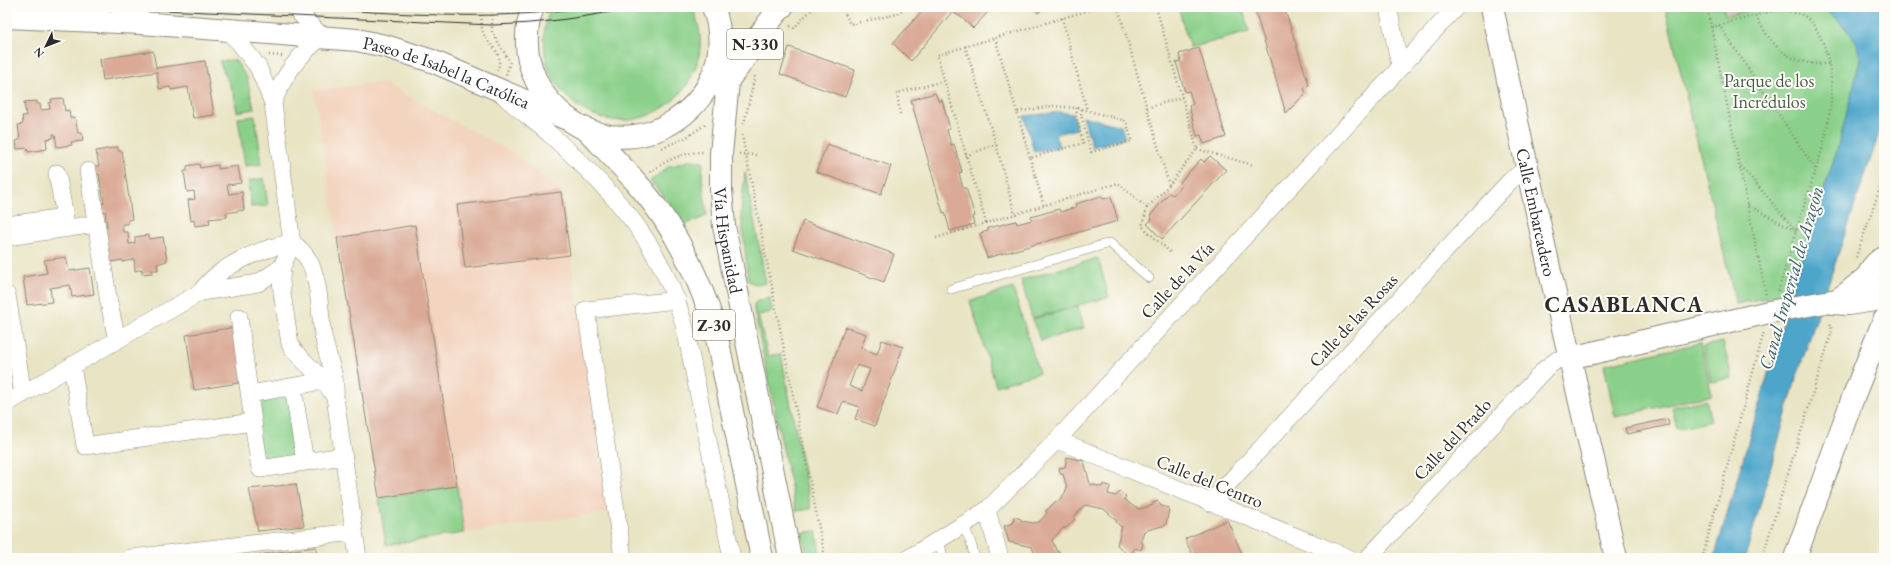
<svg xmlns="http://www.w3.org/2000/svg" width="1891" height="565" font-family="'EB Garamond',serif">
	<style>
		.built { fill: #f3d4bf }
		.industrial { fill: #cfc0bb }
		.green { fill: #8bd08a; stroke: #5b7e5a }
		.water { fill: #4da6ca; stroke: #3c687a }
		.building { fill: #daaa96; fill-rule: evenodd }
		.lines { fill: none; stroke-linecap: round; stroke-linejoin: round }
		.lane-casing { stroke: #8a8878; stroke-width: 10 }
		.street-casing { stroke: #8a8878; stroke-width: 18 }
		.secondary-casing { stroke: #8a8878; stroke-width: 24 }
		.primary-casing { stroke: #8a8878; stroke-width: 24 }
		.highway-casing { stroke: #8a8878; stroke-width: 24 }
		.path { stroke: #8a8878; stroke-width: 2.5; stroke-dasharray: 1 3; stroke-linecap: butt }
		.lane { stroke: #fff; stroke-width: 9 }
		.street { stroke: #fff; stroke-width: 17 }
		.secondary { stroke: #fff; stroke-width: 22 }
		.primary { stroke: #fff; stroke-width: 22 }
		.highway { stroke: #fff; stroke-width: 22 }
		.tram { stroke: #2b2b2b; stroke-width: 1 }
		.labels { text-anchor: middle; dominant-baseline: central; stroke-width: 4; stroke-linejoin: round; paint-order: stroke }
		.shield { fill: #fdfcf7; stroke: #6a6a68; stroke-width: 1 }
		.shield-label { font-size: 17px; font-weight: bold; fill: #2b2b2b }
		.street-label { font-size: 18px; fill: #2b2b2b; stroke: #fdfcf7 }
		.park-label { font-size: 18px; fill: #485d48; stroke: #fdfcf7 }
		.water-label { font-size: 19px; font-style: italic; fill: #395c6b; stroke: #fdfcf7 }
		.district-label { font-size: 22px; font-weight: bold; letter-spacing: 1px; fill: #2b2b2b; stroke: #fdfcf7 }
	</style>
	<rect width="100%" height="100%" fill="#fdfcf7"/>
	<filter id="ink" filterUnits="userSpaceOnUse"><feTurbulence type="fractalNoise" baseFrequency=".025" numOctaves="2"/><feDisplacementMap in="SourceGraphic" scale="8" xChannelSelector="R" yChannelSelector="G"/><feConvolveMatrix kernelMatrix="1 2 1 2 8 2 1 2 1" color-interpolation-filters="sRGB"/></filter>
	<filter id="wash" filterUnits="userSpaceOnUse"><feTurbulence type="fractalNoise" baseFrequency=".012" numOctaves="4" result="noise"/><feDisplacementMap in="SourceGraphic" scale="16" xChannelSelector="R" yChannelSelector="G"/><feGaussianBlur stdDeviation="0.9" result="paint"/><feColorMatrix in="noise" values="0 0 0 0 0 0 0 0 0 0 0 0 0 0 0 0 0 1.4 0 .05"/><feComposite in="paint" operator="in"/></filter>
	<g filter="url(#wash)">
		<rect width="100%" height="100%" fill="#e9e4c4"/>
		<path class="built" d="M381,82L510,151L561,192L608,512L386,545L314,91Z"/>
		<path class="industrial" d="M1723,7H1768L1725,15Z"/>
		<path class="green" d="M552,7H692C729,85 632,158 569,99C558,88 549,75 546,60C543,42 543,23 552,7Z
			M1178,7H1242L1249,32L1190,48Z
			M1665,7H1723L1725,15L1768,7H1821L1838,20L1853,37L1858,47L1860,60L1857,76L1838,147L1792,292L1736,304Z
			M235,60L247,78L254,109L237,112L234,94L219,61Z
			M255,116L262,164L245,166L238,118Z
			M692,160L703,162L702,178L707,216L684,225L664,196L650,181L668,167Z
			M745,172L766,283C759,284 753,285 748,280L741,212Z
			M264,178L268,206L251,207L248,181Z
			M1098,258L1109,297L1032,318L1021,280Z
			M1013,288L1039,373L996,386L970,301Z
			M770,298L772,312L758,315L768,356L781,354L811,509L796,511L754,310V304L759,300Z
			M1078,306L1084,328L1040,341L1033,319Z
			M1723,342L1732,378L1711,382L1703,346Z
			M1700,343L1712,395L1615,417L1604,365Z
			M291,389L301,461L262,469L252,394Z
			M1706,400L1711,421L1677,429L1672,407Z
			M457,486L464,533L386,545L379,498Z
			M816,531L821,558H807L802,533Z"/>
		<path class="water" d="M1821,7H1884V119L1796,379L1745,558H1714L1792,292L1794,281L1838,147L1860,60C1857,34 1841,22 1821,7Z
			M1060,112L1073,114L1077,129L1056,134L1059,147L1034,152L1024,116Z
			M1083,116L1121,126L1125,138L1092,147Z"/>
		<g id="blocks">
			<path class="building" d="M926,7H989L991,9L973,28L961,17L952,12L911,61L893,43Z
				M1031,7H1044L1038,13Z
				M1254,7H1284L1309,85L1304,88L1306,93L1286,113Z
				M789,47L855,70L845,97L780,74Z
				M1199,48L1226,137L1204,144L1201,135L1197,136L1189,106L1193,104L1189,91L1185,92L1176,62L1181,61L1179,54Z
				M153,51L156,68L205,61L214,115L193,118L188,87L171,90L170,87L159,89L157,72L103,80L100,59Z
				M935,93L939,102L942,100L950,129L947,130L951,145L954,144L962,172L959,173L963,188H966L975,216L972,217L974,224L950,231L945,212L943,213L911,100Z
				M63,98L65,111L69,110L70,118L75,117L78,133H82L83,141L71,142L72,145L57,147L55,134H53V138L46,139L47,149L28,152L27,148L17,149L16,141L20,140L18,125L23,124L22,116H26L24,102L37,101V104H40L41,110L50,109L49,103L52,102L51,99Z
				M827,144L891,166L881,194L816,172Z
				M118,147V151H122L132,219L128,220V224H122L123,232H128L129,244L135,243V237L149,235V239L163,237L167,261L157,264L158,270H152V273L142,274V269L135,271L134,259L123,262L122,260L105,263L99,228L107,227L105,211L97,212L96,205L104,203L99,174L92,175L91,167L99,166L96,151Z
				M1210,156L1226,170L1162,239L1147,224L1152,219L1150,216L1169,193L1173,195L1182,185L1180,182L1201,159L1204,162Z
				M199,164L200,168L218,165V169L238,166L241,183L227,185L229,194L242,192L244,210L226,213L227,217L209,219L210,224L195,226L194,220L191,221L188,200L195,199L194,191L187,192L184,171H187V166Z
				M561,192L570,255L465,268L457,205Z
				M1102,196L1103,199L1111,197L1118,221L987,258L980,233L988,231V228L1016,221L1017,224L1032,220L1031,217L1059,209L1060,212L1076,207L1075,204Z
				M803,221L894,254L884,282L793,249Z
				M415,225L457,486L379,498L337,238Z
				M66,257L69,271L90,268L94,294L72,297L70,285L50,288L52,302L27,305L23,277L47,273L44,260Z
				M236,327L245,382L194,390L186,335Z
				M845,327L866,334L861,348L877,354L882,340L903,347L875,426L855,419L859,407L843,401L838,414L817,407ZM857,365L870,369L862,391L849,386Z
				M1668,419L1669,425L1627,434L1625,428Z
				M1067,457L1084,461L1090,484L1102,487L1103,484L1110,486L1108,494L1116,496L1120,492L1126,497L1124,499L1134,507L1140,509L1153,505V503L1158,501L1161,506L1169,508L1166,525L1144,531L1141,542L1143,543L1141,550L1135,548L1129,556L1117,545L1122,526L1121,527L1116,522L1117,521L1104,509L1085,505L1074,517L1075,519L1065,529L1064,527L1052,540L1057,552L1059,551L1061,558H1036L1032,547L1009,542L1004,526L1013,523L1014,517L1021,519V521L1033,523L1039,522L1047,513L1046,511L1056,501L1057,503L1065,493L1067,487L1063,474L1061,475L1059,468L1065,467Z
				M296,484L304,526L258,531L249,489Z
				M1227,520L1244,558H1194L1185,539Z
				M316,547L317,558H243V557Z"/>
		</g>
	</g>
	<g filter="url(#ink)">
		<use href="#blocks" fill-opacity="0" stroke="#8a8878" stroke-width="1"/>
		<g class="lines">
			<g class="lane-casing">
				<path id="lane" d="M951,289L1110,243L1149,278
					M963,525L970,540L975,558
					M939,539L943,558"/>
			</g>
			<g class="street-casing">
				<path id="street" d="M1388,7L1400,66
					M226,30L239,42L258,67L273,103L292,243L282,267L281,279L282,293L290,344L295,352L324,381L335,397
					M503,95C519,110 536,122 552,136C615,193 663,245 685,328L732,558
					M273,103C283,76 299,54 322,37L294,7
					M88,171L109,303L117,340
					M7,225L65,217L57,173
					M7,237L96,224
					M292,243C300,248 306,255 310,263C321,286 319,315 324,340C328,360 337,376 335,397L358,558
					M201,292C218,266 262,248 292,243
					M7,295L23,394
					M72,365L85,446L253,422L239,317
					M293,387L305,462
					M250,394L324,381
					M7,403L201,292L258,283L282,267
					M253,422L260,469L343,456
					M1057,440L1349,558
					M1210,503L1510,181L1528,167
					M987,510L1000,558
					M131,558L354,532
					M623,558L586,310L677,300
					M909,558L987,510L1057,440L1456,7
					M1368,558L1546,368L1557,360L1570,357"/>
			</g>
			<g class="secondary-casing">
				<g id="secondary">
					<path id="s1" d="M1492,7L1550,272L1616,558"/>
					<path d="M1871,289C1865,276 1871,264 1884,258"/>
					<path d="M1832,303L1848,304L1882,299"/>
					<path d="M1570,357L1588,354L1769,312L1837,300L1846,294L1868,276"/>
					<path d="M1795,558L1854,395L1884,320"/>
				</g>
			</g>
			<g class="primary-casing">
				<g id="primary">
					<path id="s2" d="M7,17L141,23L357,40L385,46L432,61L567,119"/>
				</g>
			</g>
			<g class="highway-casing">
				<g id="highway">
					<path d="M533,7C524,30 525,56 535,78C540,91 549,102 560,112C633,179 748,99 713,7"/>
					<path id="s3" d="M720,38L728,81L721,154V190L724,226L790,558"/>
					<path d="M721,87C746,63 758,31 782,7"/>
					<path d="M586,129C603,147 620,164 636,182C674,225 698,274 715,328L762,558"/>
				</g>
			</g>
			<path class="path" d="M482,7C482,14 481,22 482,29C486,47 506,49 497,71
				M492,7V32L510,62L506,75
				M842,7L850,24L898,14L905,7
				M1100,7L937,55L986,223L1118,183L1147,208L1169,185L1197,149L1156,7
				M1118,7L1169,185
				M1707,7L1766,295
				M1756,16C1774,50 1790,65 1829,64
				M1062,18L1087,110
				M1719,25L1816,170
				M790,26L794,28L814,7
				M1712,27C1733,22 1762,12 1782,10C1788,10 1795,13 1800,14C1809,17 1816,28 1820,36C1848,96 1817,163 1799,221C1792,245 1786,269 1777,293
				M995,38L1017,112
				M965,46L996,144L1015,215
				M269,55L282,56
				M1053,106L1077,108L1076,116L1083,143L1030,158L1017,112Z
				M1147,108L1182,97
				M1082,109L1126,121L1132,141L1091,152L1081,115Z
				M900,114L897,93L944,81
				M744,124L755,76
				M742,135L825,558
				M662,148L685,138L705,125
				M1197,149L1253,165
				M739,154L757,155
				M966,156L996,144
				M1030,158L1044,206
				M1741,166L1796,231
				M650,172C667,160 683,152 704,152
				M1748,205L1794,230
				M1147,208L1142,226L1172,254
				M936,238L986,223
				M1856,257L1884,177
				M1702,558L1764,332
				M1762,558L1832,331L1830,321"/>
			<use href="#lane" class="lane"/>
			<use href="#street" class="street"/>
			<use href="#secondary" class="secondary"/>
			<use href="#primary" class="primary"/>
			<use href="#highway" class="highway"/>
			<path class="tram" d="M97,7L491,25C540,24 588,17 635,7
				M287,7C387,12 487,23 586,7"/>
		</g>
	</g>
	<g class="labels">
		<g class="shield">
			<rect x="727" y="29" width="56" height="30" rx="3"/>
			<rect x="693" y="310" width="42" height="30" rx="3"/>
		</g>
		<g class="shield-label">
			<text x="755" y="44">N-330</text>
			<text x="714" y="325">Z-30</text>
		</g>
		<g class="street-label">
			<text stroke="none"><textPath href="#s2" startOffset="446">Paseo de Isabel la Católica</textPath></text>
			<text stroke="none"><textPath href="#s1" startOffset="210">Calle Embarcadero</textPath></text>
			<text stroke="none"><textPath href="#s3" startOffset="204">Vía Hispanidad</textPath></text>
			<text transform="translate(1177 280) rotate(-47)">Calle de la Vía</text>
			<text transform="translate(1353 320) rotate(-47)">Calle de las Rosas</text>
			<text transform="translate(1452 439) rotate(-47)">Calle del Prado</text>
			<text transform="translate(1210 481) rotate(22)">Calle del Centro</text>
		</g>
		<g class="park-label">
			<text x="1769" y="80">Parque de los<tspan x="1769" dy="21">Incrédulos</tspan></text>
		</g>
		<g class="water-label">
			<text transform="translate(1791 278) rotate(-74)">Canal Imperial de Aragón</text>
		</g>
		<g class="district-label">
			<text x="1624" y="304">CASABLANCA</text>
		</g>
	</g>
	<rect width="1891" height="565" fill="none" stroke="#fdfcf7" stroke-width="24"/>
	<g transform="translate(46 46) rotate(227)" stroke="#fdfcf7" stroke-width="3" paint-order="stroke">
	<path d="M0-3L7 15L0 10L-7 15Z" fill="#2b2b2b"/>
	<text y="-6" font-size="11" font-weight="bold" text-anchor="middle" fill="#2b2b2b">N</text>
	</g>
</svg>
